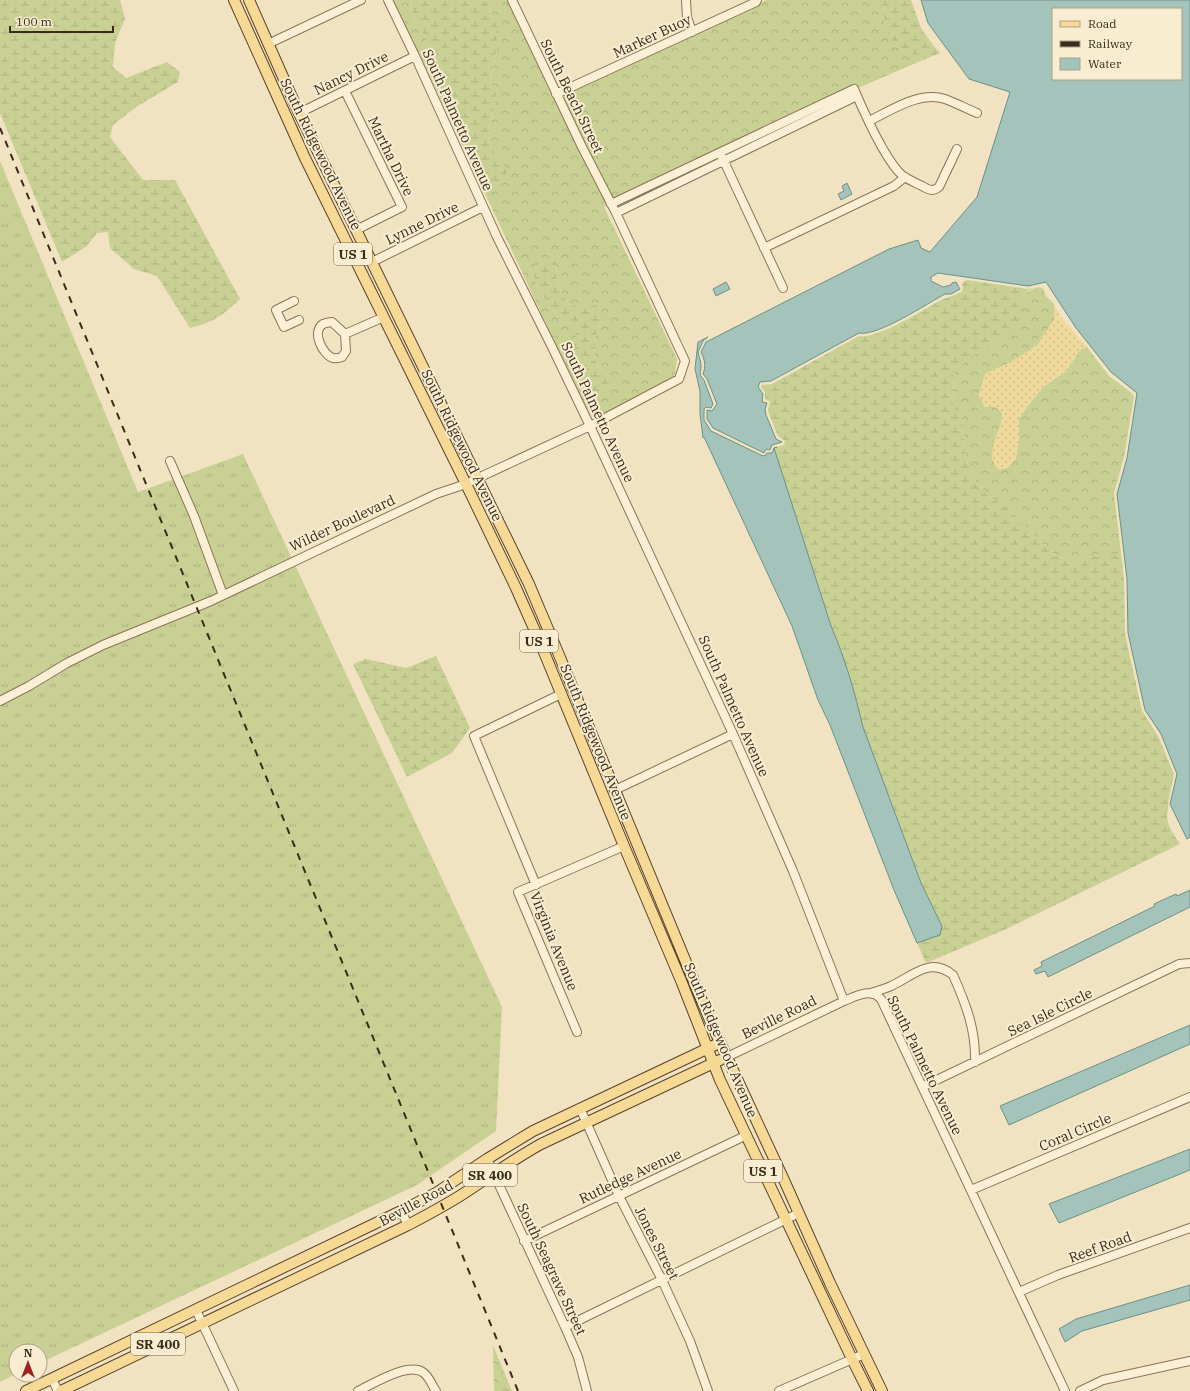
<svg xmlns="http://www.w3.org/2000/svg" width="1190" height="1391" font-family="'IBM Plex Serif',serif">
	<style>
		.grass { fill: url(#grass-tufts) }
		.forest { fill: url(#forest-crowns); fill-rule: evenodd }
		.wetland { fill: url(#wetland-marsh) }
		.sand { fill: url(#sand-dots) }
		.water { fill: #a4c3ba; stroke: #6a9288; fill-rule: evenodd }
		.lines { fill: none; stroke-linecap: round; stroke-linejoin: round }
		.minor-casing { stroke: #8c7357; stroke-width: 10 }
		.major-casing { stroke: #59412c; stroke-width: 12 }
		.minor { stroke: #fbf0d5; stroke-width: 8 }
		.major { stroke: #f7d996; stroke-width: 10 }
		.rail { stroke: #3a2b1c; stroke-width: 2; stroke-dasharray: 7 7; stroke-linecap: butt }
		.labels { text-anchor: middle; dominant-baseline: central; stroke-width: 4; stroke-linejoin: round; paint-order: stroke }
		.shield { fill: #f8edd1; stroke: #736552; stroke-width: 1 }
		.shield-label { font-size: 13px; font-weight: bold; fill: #3a2b1c }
		.street-label { font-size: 14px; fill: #3a2b1c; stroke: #f8edd1 }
	</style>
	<defs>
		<pattern id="grass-tufts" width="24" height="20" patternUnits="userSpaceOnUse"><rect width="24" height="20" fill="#c9d094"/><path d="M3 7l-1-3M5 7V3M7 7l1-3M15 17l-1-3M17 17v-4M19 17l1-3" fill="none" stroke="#adb37f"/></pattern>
		<pattern id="forest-crowns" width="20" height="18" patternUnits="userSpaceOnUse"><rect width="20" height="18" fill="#c9d094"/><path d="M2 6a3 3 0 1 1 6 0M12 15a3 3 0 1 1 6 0" fill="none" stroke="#adb37f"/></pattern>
		<pattern id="wetland-marsh" width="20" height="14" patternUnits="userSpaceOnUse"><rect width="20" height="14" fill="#c9d094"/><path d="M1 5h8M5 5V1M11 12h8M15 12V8" fill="none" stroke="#adb37f"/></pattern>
		<pattern id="sand-dots" width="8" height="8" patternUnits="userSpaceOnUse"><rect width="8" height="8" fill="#efd99c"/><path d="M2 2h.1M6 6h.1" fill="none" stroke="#ceba86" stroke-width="1.8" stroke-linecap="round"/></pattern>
	</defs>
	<rect width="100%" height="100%" fill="#f1e3c1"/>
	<path class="grass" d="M0,161L138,492L243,454L502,1007L496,1131L417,1185L40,1363V1351H16V1374L0,1382Z"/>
	<path class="forest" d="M392,0H410L413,18L430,45L440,65L449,105L456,121L468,139L475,160L492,183L502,184L508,177L506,169L491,148L488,136L497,89L490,84L497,48V26L485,0H507L553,98L555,99L579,149L608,205L604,207L677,359L675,375L655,387L595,419L584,404L422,60L420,59ZM556,262C557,280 558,290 569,305L587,308L602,320L596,333L594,359L601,370L610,377L570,358L576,336V329L570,324L560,321L539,290L531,270Z
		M766,0H883L885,28L904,52L915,55L923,60L858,88L856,84L612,199L561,96L758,6L760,3Z
		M1039,287L1043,289L1046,296L1054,304V320L1043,336L1038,345L1011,362L985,374L979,395L985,407H996L1002,413L1001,424L993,445L1019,440V418L1030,403L1043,387L1066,371L1080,350L1087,347L1109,376L1128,390L1134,396L1124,457L1114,493L1121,553L1119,554L1080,559L1056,557L1011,511L986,494L973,477L966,459L962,418L953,407L954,372L973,355L1005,337C1012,317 1015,292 1039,287Z
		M493,1345L512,1391H494Z"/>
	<path class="wetland" d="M0,0H120L125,19L115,43L113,67L126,78L167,62L180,72L178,82L136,107L113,125L110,137L143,180H175L240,299C223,315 214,322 190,328L157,276L134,269L110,248L108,232L97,233L87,246L62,262L0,113Z
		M410,0H485L497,26V48L490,83L497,89L488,136L491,148L506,168L508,177L502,184L492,183L475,160L468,139L456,121L449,105L440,65L430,45L413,18Z
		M883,0H911L921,28L933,45L940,53L923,60L915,55L904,52L893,42L885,28Z
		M547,259L556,262C557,280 558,290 569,305L587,308L595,305L602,310V320L596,333L594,359L601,370L610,377L612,389L593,394L584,391L580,384L570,358V342L576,336V329L570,324L560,321L539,290L531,270L535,263Z
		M967,280L1028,289L1033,288L1027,291L1017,303L1021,323L1005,337L973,355L954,372L953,407L962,418L966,459L973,477L986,494L1011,511L1056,557L1080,559L1121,553L1124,579L1125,634L1142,711L1158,736L1174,774L1168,803C1169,808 1167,812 1167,816C1167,826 1175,836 1180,844L1004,930L926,963L917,943L942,926L921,883L863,727C855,693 845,658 831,626L774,448L784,445L785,441L778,436L769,414L768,409L770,402L765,399V392L761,387L762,385L772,384L859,336C876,340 923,310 939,301C947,297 954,296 962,292L963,288L962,283Z
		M436,656L470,728L452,753L407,777L353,664L366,659L406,668Z"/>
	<path class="sand" d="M1054,304L1060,316L1087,347L1080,350L1066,371L1043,387L1030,403L1019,418V440L1016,459L1008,468L998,470L992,459L993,445L1001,424L1002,413L996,407H985L979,395L985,374L1011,362L1038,345L1043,336L1054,320Z"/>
	<path class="water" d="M921,0H1190V837L1187,839L1170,804L1177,774L1161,734L1145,710L1128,633L1127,579L1117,494L1127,458L1137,393L1111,372L1076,328L1046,282L1028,286L938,273L931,277V281L943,287L951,285L952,283L956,282L960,289L951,294H945C928,303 877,337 859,333L771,381L760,382L758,387L763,394L762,402L767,403L765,409L766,415L776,439L782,442L772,445L770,450L766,449L764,453L713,428L707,419V410L712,411L717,404L707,379L703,374C706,366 705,360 701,352L706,342L889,249L918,240L921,248L930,252L977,197L1010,92L969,79L928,23ZM1053,9H1181V79H1053Z
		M847,183L852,194L841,200L838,194L844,191L842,186Z
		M726,282L730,289L716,296L713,289Z
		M708,337L703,341L698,352C701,363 702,364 700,375L704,380L713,404L711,408L706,407L704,409V420L711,431L763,456L766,455L767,453H772L774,448L777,447L774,448L831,626C845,658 855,693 863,727L921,883L942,926L940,935L917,943L894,890L830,725L818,700L792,626L704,437L703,438L700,414V391L695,369L698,342Z
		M1190,890V907L1048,977L1045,971L1036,974L1034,970L1042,966L1041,962L1155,906L1154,904L1176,894L1177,896Z
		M1190,1025V1044L1009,1125L1000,1106Z
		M1190,1149V1170L1059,1223L1049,1204Z
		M1190,1285V1300L1082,1331L1065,1342L1059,1329L1076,1319Z"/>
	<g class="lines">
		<g class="minor-casing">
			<path id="minor" d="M388,0L415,56L497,237L551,345L590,426L733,734L793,871L844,1001
				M686,0L687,17L692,32
				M268,44L361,0
				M345,91L402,207L356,230
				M556,94L756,2L757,0
				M299,113L415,56
				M869,121C892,110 919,91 945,99C956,103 967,109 977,113
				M722,157L783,288
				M611,204L854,89C863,110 886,162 903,176C909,180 916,183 922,186C929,190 933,192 939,187L957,149
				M616,213L857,96
				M764,248L894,186L905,177
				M372,262L483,207
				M294,301L276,310L284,327L299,320
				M345,334L346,351L342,357C339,358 336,359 333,358C323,355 311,332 323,324C326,323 329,322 332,322L345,334L384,317
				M170,461L194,516L223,595
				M0,701L29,686L67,663L103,645L211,601L436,494L466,484L478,478L590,426L679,379L685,361L616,213L582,147L512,0
				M615,790L733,734
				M536,885L474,736L561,694
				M871,993C877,991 885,989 891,986C913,976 930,956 953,975C966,1004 976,1030 975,1062
				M577,1032L518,892L624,846
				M727,1057L844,1001C852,998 864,991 873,994C875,994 879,997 881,999L1065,1391
				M922,1087L1179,964L1190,963
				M580,1108L619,1196L662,1280L690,1341L708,1391
				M487,1159L565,1327L578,1357L587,1391
				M971,1190L1190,1097
				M401,1211L408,1225
				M524,1241L747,1135
				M1019,1292L1058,1275L1190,1228
				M196,1310L234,1391
				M565,1327L799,1213
				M52,1379L58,1391
				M358,1391C373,1384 409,1361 424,1373C429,1377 432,1385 436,1391
				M779,1391L864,1354
				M1080,1391L1103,1380L1190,1361"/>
		</g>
		<g class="major-casing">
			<path id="major" d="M234,0L305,158L466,484L516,588L539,640L624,846L682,983L720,1080L852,1359L868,1391
				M249,0L299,113L529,584L559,655L712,1025L784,1180L830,1283L882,1391
				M26,1391L401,1211L436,1193L487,1159L533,1131L715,1045
				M61,1391L408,1225C429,1214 450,1203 469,1190C493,1174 516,1158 541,1144L720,1060"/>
		</g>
		<use href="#minor" class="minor"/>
		<use href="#major" class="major"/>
		<path class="rail" d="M0,128L518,1391"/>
	</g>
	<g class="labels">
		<g class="shield">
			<rect x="334" y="243" width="38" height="22" rx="3"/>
			<rect x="520" y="630" width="38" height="22" rx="3"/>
			<rect x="744" y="1160" width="38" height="22" rx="3"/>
			<rect x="463" y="1164" width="54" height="22" rx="3"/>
			<rect x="131" y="1333" width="54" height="22" rx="3"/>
		</g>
		<g class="shield-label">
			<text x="353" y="254">US 1</text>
			<text x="539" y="641">US 1</text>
			<text x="763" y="1171">US 1</text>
			<text x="490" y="1175">SR 400</text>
			<text x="158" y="1344">SR 400</text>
		</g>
		<g class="street-label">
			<text transform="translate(652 36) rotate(-25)">Marker Buoy</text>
			<text transform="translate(351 73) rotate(-26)">Nancy Drive</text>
			<text transform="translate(572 96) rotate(64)">South Beach Street</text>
			<text transform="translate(458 120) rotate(66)">South Palmetto Avenue</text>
			<text transform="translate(321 154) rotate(64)">South Ridgewood Avenue</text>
			<text transform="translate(391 156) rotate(64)">Martha Drive</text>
			<text transform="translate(422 223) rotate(-26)">Lynne Drive</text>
			<text transform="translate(598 412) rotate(65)">South Palmetto Avenue</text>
			<text transform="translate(462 445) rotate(64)">South Ridgewood Avenue</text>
			<text transform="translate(342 523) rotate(-25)">Wilder Boulevard</text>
			<text transform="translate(734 706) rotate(66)">South Palmetto Avenue</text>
			<text transform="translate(596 742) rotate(68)">South Ridgewood Avenue</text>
			<text transform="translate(554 941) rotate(68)">Virginia Avenue</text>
			<text transform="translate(1050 1012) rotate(-26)">Sea Isle Circle</text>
			<text transform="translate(779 1017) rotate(-26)">Beville Road</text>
			<text transform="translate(721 1040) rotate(67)">South Ridgewood Avenue</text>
			<text transform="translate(925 1065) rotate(64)">South Palmetto Avenue</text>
			<text transform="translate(1075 1132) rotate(-23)">Coral Circle</text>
			<text transform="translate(630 1176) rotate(-25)">Rutledge Avenue</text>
			<text transform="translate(416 1203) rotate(-28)">Beville Road</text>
			<text transform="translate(657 1243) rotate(63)">Jones Street</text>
			<text transform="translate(1100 1247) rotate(-20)">Reef Road</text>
			<text transform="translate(552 1269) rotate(65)">South Seagrave Street</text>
		</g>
	</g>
	<rect x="1052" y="8" width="130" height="72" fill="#f8edd1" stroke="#ac9f89"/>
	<rect x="1060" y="21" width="20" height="6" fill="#f7d996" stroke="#ac9f89"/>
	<text x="1088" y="28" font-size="12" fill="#3a2b1c">Road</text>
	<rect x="1060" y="41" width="20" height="6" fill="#3a2b1c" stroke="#ac9f89"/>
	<text x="1088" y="48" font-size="12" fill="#3a2b1c">Railway</text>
	<rect x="1060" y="58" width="20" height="12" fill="#a4c3ba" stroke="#ac9f89"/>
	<text x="1088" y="68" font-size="12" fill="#3a2b1c">Water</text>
	<g transform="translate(28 1363)"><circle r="19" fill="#f8edd1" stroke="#ac9f89"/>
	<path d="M0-3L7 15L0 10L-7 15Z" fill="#9f2323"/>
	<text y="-6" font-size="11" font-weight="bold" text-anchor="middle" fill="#3a2b1c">N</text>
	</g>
	<path d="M10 26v6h103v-6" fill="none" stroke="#3a2b1c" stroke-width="2"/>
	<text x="16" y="26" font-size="12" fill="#3a2b1c" stroke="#f8edd1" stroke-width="3" paint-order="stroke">100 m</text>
</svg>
